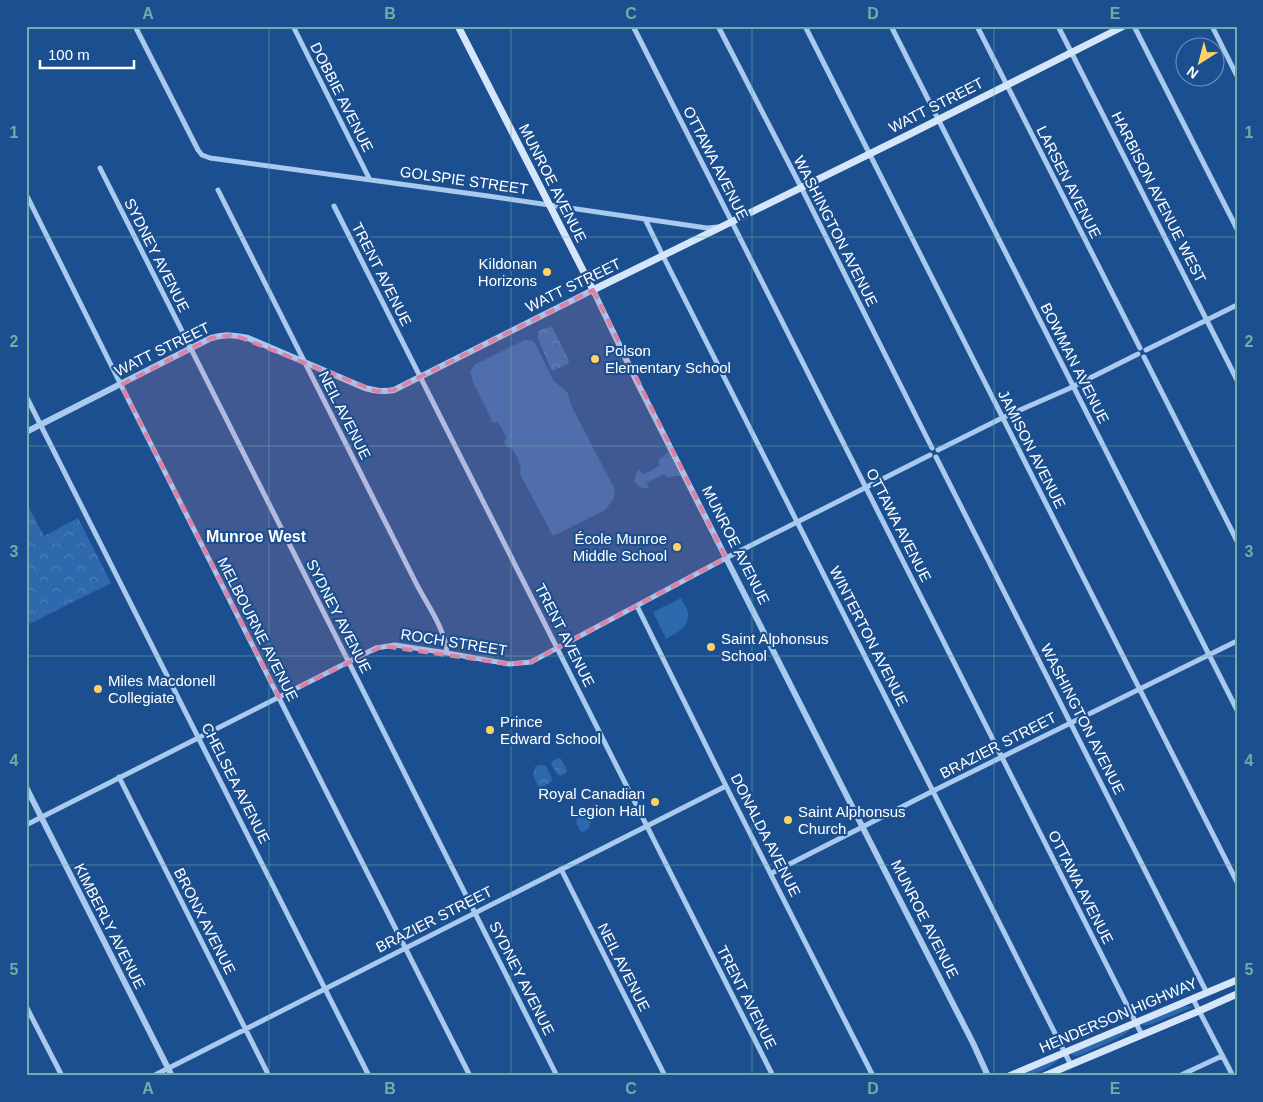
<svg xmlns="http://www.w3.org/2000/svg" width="1263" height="1102" font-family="Helvetica,sans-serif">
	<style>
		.green { fill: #2e69ad }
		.park { fill: url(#park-crowns) }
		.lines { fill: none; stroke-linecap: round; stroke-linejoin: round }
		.minor { stroke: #a9c9ee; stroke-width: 5 }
		.tertiary { stroke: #a9c9ee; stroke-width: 6 }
		.secondary { stroke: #d6e6fa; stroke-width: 7 }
		.marked { fill: #dd80a5; fill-opacity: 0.2; stroke: #dd80a5; stroke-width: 4; stroke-dasharray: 10 6; stroke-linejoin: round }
		.grid { fill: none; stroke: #6fada8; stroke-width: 1; stroke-opacity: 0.55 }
		.poi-dot { fill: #ffd166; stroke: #1b4f8f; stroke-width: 2 }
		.labels { text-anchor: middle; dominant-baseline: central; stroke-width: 4.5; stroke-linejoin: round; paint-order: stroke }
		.street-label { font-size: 15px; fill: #fff; stroke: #1b4f8f }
		.poi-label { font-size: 15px; fill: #fff; stroke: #1b4f8f; text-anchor: start }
		.neighbourhood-label { font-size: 16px; font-weight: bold; fill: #fff; stroke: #1b4f8f }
		.neatline { fill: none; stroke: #6fada8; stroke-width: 2 }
		.grid-label { font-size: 16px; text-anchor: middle; font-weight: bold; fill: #6fada8 }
	</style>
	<defs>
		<pattern id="park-crowns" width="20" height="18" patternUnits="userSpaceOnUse" patternTransform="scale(1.25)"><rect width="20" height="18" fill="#2e69ad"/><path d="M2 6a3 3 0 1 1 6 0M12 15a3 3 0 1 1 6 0" fill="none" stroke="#4d80b9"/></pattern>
	</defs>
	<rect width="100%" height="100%" fill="#1b4f8f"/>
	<path class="green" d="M525,340L532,341L535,343L553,380L567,392L572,407L614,488L615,493L613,500L605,510L553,536L520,474C523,465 516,456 512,448L507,447L504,442L507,438L498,422L493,423L473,382L470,372L474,365Z
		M668,451L681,476H674L667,478L664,474L646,483L649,488C642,489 637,487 634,480L637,472L640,470L642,475L660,466L658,461L665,455Z
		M681,598C683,603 687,608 688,613C690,628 676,633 666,639L653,612Z
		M1183,1006H1188L1193,1007L1150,1025H1142L1143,1023Z
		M1130,1029V1030C1116,1041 1098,1047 1082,1054L1077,1056L1072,1055V1053Z
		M1057,1059L1058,1061C1044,1070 1035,1076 1018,1076Z"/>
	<path class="park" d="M552,327L569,360L568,364L552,371L538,339V332L542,329Z
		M26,502L44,536L78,518L111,583L27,625Z
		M558,758L561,759L567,770L566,773L560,776L557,774L551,764L553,761Z
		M540,765L546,766L552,779L551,782L542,787L538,786L533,775L535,767Z
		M581,816L590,819L591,822L589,828L583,832L580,831L576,822L578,817Z"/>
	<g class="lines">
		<path class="minor" d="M135,26L198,150L202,155L210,158L488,196L707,228L718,227
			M293,26L370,180
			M633,26L1142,1035
			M718,26L801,187L932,448
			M805,26L1237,882
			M891,26L1237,710
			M977,26L1140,348
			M1058,26L1237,380
			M1134,26L1237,229
			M1212,26L1237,76
			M100,168L557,1076
			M218,190L417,585C428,606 445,629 447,653
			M26,194L121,385L470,1076
			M334,206L773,1076
			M645,219L663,256L1071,1065
			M1146,350L1237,305
			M1144,357L1237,541
			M26,396L369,1076
			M938,450L1002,418L1068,389L1138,354
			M936,457L1207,993
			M637,606L726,786L873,1076
			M119,777L269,1076
			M26,825L376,648L395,645L447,653L509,664L531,662L726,558L930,455
			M561,869L665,1076
			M772,873L933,791L1237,641
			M1193,999L1233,1076
			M26,1006L62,1076
			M153,1076L726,786
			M1179,1076L1222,1056"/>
		<path class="tertiary" d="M26,432L211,338C225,334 234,335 248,338L365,388C376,391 383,392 394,390L593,290L637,382L722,550L863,828L973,1043L988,1076
			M26,787L172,1076"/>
		<path class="secondary" d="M458,26L593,290L904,137L1124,26
			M1009,1076L1237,980
			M1044,1076L1199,1011L1237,994"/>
	</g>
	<path class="marked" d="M593,290L726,558L531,662L509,664L383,646L279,697L121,385L211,338L234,335L376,391L394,390Z"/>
	<path class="grid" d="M269,26V1076M511,26V1076M752,26V1076M994,26V1076M26,237H1237M26,446H1237M26,656H1237M26,865H1237"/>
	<g class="poi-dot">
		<circle cx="547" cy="272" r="5"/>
		<circle cx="595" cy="359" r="5"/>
		<circle cx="677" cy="547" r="5"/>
		<circle cx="711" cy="647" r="5"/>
		<circle cx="98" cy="689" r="5"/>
		<circle cx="490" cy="730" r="5"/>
		<circle cx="655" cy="802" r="5"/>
		<circle cx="788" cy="820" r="5"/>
	</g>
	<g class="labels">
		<g class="street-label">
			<text transform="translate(342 97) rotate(63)">DOBBIE AVENUE</text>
			<text transform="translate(936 105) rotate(-27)">WATT STREET</text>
			<text transform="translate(716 163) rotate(63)">OTTAWA AVENUE</text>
			<text transform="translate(464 180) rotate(8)">GOLSPIE STREET</text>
			<text transform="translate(1069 182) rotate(63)">LARSEN AVENUE</text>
			<text transform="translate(553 183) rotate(63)">MUNROE AVENUE</text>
			<text transform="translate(1159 197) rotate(63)">HARBISON AVENUE WEST</text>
			<text transform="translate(836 231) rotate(63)">WASHINGTON AVENUE</text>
			<text transform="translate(157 255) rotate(63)">SYDNEY AVENUE</text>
			<text transform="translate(382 274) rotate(63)">TRENT AVENUE</text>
			<text transform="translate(573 285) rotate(-26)">WATT STREET</text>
			<text transform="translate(162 349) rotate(-26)">WATT STREET</text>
			<text transform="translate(1075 363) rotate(63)">BOWMAN AVENUE</text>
			<text transform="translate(345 415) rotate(63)">NEIL AVENUE</text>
			<text transform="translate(1032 449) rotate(63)">JAMISON AVENUE</text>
			<text transform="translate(899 525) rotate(63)">OTTAWA AVENUE</text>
			<text transform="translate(736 545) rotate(63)">MUNROE AVENUE</text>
			<text transform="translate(339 616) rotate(63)">SYDNEY AVENUE</text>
			<text transform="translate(258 629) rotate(63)">MELBOURNE AVENUE</text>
			<text transform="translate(565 635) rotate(63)">TRENT AVENUE</text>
			<text transform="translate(869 636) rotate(63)">WINTERTON AVENUE</text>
			<text transform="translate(454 642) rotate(9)">ROCH STREET</text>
			<text transform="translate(1083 719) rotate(63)">WASHINGTON AVENUE</text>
			<text transform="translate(998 745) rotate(-27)">BRAZIER STREET</text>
			<text transform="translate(236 783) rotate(63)">CHELSEA AVENUE</text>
			<text transform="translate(766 835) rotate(63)">DONALDA AVENUE</text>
			<text transform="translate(1081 887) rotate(63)">OTTAWA AVENUE</text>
			<text transform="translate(434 919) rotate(-27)">BRAZIER STREET</text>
			<text transform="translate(925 919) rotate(63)">MUNROE AVENUE</text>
			<text transform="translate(205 921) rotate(63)">BRONX AVENUE</text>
			<text transform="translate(110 926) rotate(63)">KIMBERLY AVENUE</text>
			<text transform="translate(624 967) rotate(63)">NEIL AVENUE</text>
			<text transform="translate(522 978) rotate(63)">SYDNEY AVENUE</text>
			<text transform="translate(747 997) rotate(63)">TRENT AVENUE</text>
			<text transform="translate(1118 1015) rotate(-23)">HENDERSON HIGHWAY</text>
		</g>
		<g class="poi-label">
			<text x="537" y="263" text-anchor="end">Kildonan<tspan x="537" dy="17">Horizons</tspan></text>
			<text x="605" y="350">Polson<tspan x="605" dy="17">Elementary School</tspan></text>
			<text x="667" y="538" text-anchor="end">École Munroe<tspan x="667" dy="17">Middle School</tspan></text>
			<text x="721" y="638">Saint Alphonsus<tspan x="721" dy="17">School</tspan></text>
			<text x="108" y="680">Miles Macdonell<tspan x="108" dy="17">Collegiate</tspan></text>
			<text x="500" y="721">Prince<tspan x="500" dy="17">Edward School</tspan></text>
			<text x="645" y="793" text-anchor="end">Royal Canadian<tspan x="645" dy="17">Legion Hall</tspan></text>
			<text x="798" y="811">Saint Alphonsus<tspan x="798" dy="17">Church</tspan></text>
		</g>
		<g class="neighbourhood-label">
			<text x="256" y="536">Munroe West</text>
		</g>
	</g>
	<rect width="1263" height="1102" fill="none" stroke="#1b4f8f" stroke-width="55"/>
	<g transform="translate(1200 62) rotate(216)"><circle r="24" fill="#1b4f8f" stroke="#7695bc"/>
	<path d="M0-4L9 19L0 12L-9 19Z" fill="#ffd166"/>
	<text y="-8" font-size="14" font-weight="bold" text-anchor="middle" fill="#ffffff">N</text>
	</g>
	<path d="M40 60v8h94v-8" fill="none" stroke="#ffffff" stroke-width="2.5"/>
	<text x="48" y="60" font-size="15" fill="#ffffff" stroke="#1b4f8f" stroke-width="4" paint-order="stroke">100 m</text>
	<rect x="28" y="28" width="1208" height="1046" class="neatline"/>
	<g class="grid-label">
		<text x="148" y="19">A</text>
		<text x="390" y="19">B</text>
		<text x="631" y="19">C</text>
		<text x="873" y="19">D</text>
		<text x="1115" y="19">E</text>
		<text x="14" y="138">1</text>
		<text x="1249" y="138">1</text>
		<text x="14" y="347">2</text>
		<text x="1249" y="347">2</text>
		<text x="14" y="557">3</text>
		<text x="1249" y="557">3</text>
		<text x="14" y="766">4</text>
		<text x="1249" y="766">4</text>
		<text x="14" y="975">5</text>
		<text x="1249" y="975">5</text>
		<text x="148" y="1094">A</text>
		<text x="390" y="1094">B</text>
		<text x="631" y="1094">C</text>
		<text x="873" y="1094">D</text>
		<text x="1115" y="1094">E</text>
	</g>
</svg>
